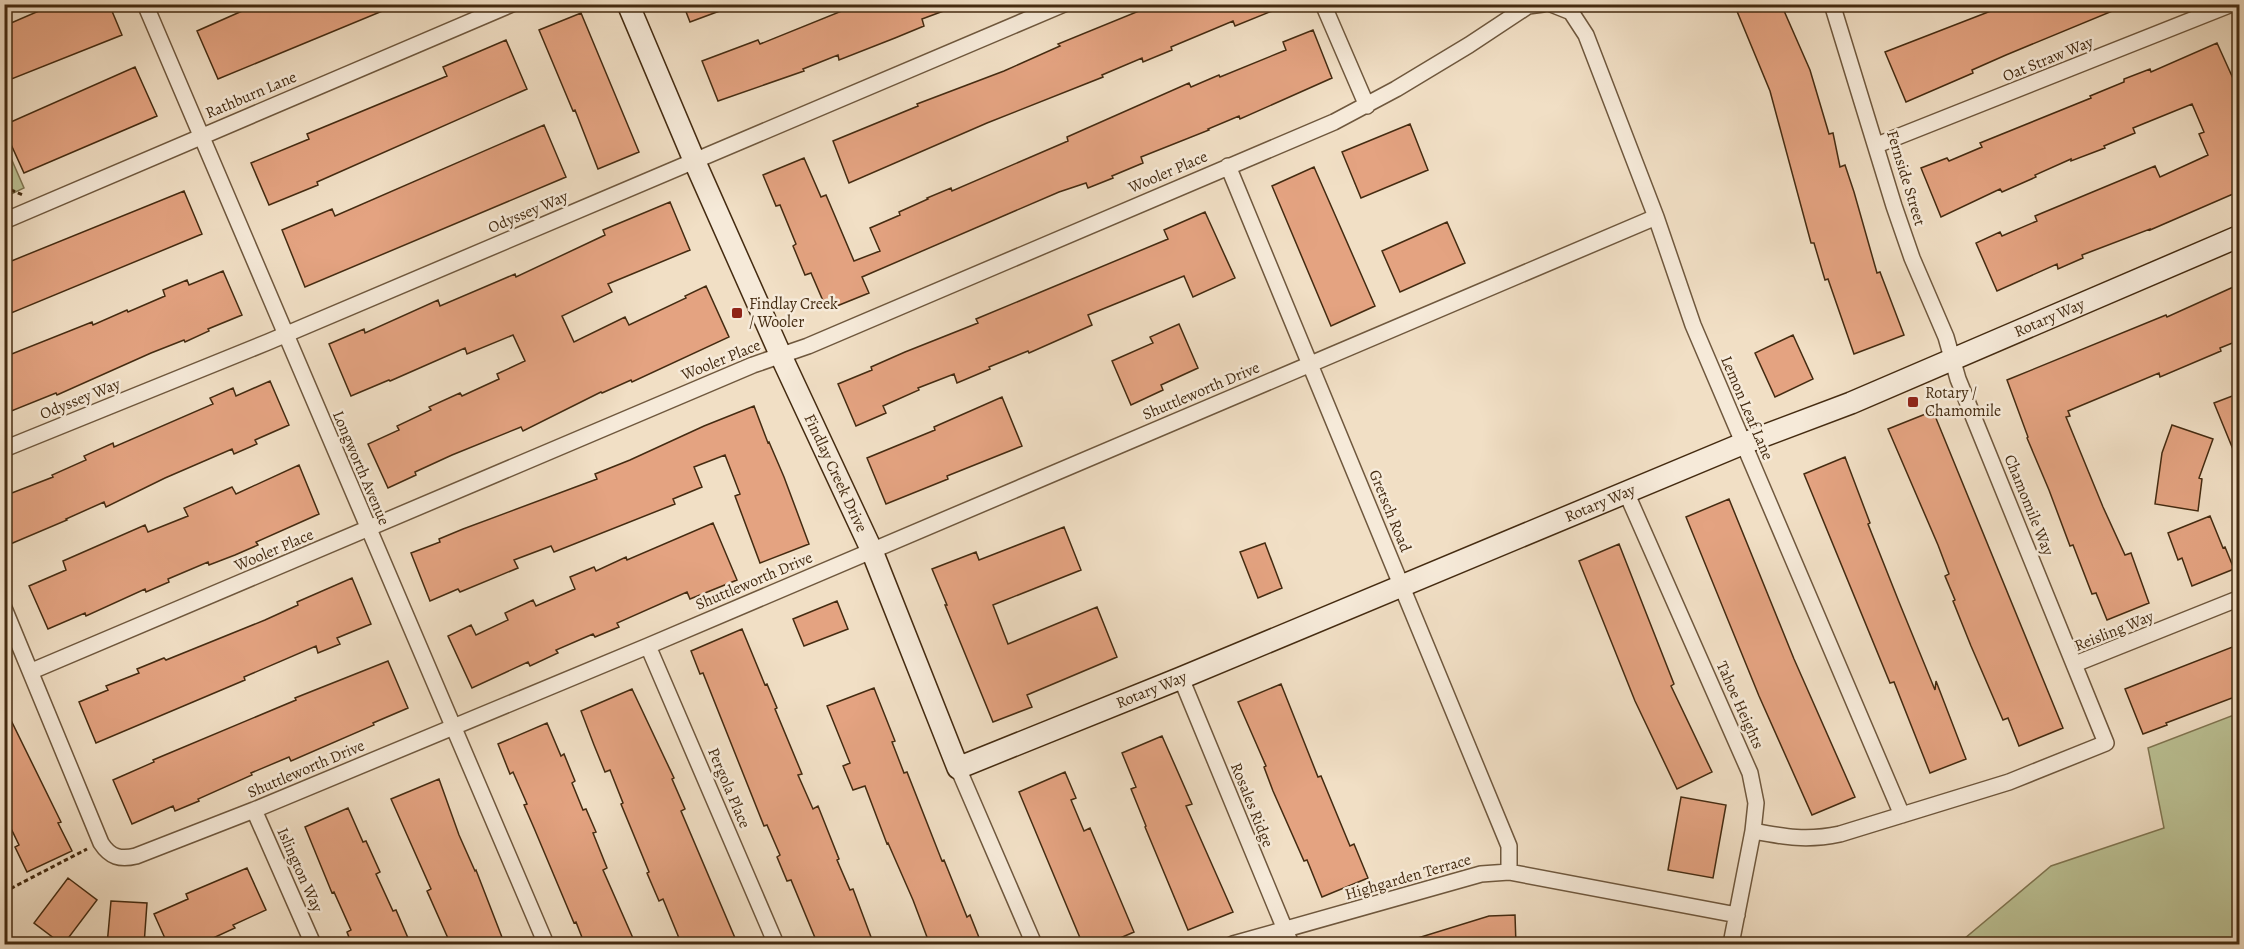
<svg xmlns="http://www.w3.org/2000/svg" width="2244" height="949" font-family="Alegreya,serif">
	<style>
		.green { fill: #bbc194; stroke: #807652; stroke-width: 1.5 }
		.building { fill: #e4a381; stroke: #442b11; stroke-width: 1.5 }
		.lines { fill: none; stroke-linecap: round; stroke-linejoin: round }
		.street-casing { stroke: #6f583e; stroke-width: 18 }
		.secondary-casing { stroke: #442b11; stroke-width: 24 }
		.path { stroke: #442b11; stroke-width: 3; stroke-dasharray: 4.5 3; stroke-linecap: butt }
		.street { stroke: #f6ead9; stroke-width: 15 }
		.secondary { stroke: #f6ead9; stroke-width: 21 }
		.poi-dot { fill: #8f2418; stroke: #f6ead9; stroke-width: 2 }
		.labels { text-anchor: middle; dominant-baseline: central; stroke-width: 5; stroke-linejoin: round; paint-order: stroke }
		.street-label { font-size: 16px; fill: #442b11; stroke: #f6ead9 }
		.poi-label { font-size: 16px; fill: #442b11; stroke: #f6ead9; text-anchor: start }
	</style>
	<rect width="100%" height="100%" fill="#f1dfc5"/>
	<filter id="stains"><feTurbulence type="fractalNoise" baseFrequency=".00333" numOctaves="4"/><feColorMatrix values="0 0 0 0 .2 0 0 0 0 .09 0 0 0 0 .02 0 0 0 .5 -.17"/></filter>
	<radialGradient id="worn" r=".72"><stop offset=".6" stop-color="#630" stop-opacity="0"/><stop offset="1" stop-color="#630" stop-opacity=".3"/></radialGradient>
	<path class="green" d="M4,142L24,188L5,197H4Z
		M2239,713V944H1958L2051,866L2164,828L2148,748Z"/>
	<path class="building" d="M55,4H109L122,35L4,82V26Z
		M258,4H397V5L218,79L197,31Z
		M683,4H732L733,6L690,22Z
		M859,4L957,6L922,19L924,26L895,38L839,60L838,55L803,69L804,71L718,101L702,61L758,40L760,44Z
		M1156,4L1287,5L1235,26L1233,21L1171,47L1172,50L1143,62L1142,58L1102,75L1103,77L987,123L849,183L833,141L918,106L917,104L1004,71L1060,46L1058,44Z
		M1734,4H1781L1810,70L1829,134L1833,133L1840,167L1845,165L1854,192L1877,273L1880,272L1904,335L1854,354L1828,279L1825,280L1814,243H1811L1770,91Z
		M1995,4H2127V5L2006,55L1972,70L1973,73L1906,102L1885,52L1996,9Z
		M581,13L639,152L598,169L575,110L573,111L539,30Z
		M1313,30L1332,78L1240,119L1239,116L1208,129L1209,130L1141,157L1143,163L1112,176L1113,178L1088,188L1086,183L1059,192L862,277L869,293L827,310L811,273L805,275L793,246L796,244L780,205L776,206L763,175L804,158L821,197L826,195L854,261L880,251L870,228L900,215L899,212L928,199L927,198L951,188L952,191L1068,141L1067,137L1189,83L1191,87L1219,75L1220,77L1286,50L1283,42Z
		M506,40L527,89L317,182L318,185L269,205L251,163L309,139L307,134L447,76L443,67Z
		M2217,43L2240,94V191L2150,230V229L2082,255L2083,258L2058,269L2057,264L1997,291L1976,243L2000,232L2002,236L2037,221L2035,216L2155,166L2160,177L2208,155L2199,134L2204,132L2192,104L2133,128L2135,133L2104,146L2105,148L2071,161V159L2035,175L2036,177L2002,192L2000,189L1941,217L1921,168L1947,158L1949,161L1982,147L1980,143L2091,98L2090,96L2124,82V79L2150,69L2151,72Z
		M135,67L157,116L24,173L4,129V125Z
		M1410,124L1428,170L1361,198L1342,152Z
		M544,125L566,177L305,287L282,230L332,209L335,216Z
		M1314,167L1375,306L1331,326L1272,186Z
		M184,191L202,234L4,316V264Z
		M670,202L690,250L608,284L612,292L562,316L574,342L625,317L629,325L686,298L685,296L706,286L729,337L632,382L631,380L602,393L601,392L523,431L521,427L452,455L415,472L416,475L388,488L368,444L399,430L397,426L431,410L429,407L460,393L462,396L499,379L497,374L525,361L513,335L467,354L465,348L390,381L389,380L351,396L329,344L364,329L365,333L438,300L440,306L515,274L516,277L605,235L603,230Z
		M1205,212L1235,278L1193,297L1184,276L1088,315L1092,325L1029,353L1028,351L989,367L990,369L957,383L954,374L918,388L919,390L883,406L886,413L856,426L838,384L872,370L871,367L905,352L978,323L976,319L1168,239L1164,230Z
		M1447,222L1465,263L1400,292L1382,251Z
		M223,271L242,315L208,329L209,331L185,342L184,340L151,353L57,395L56,393L4,414V357L92,322L93,325L127,310L128,312L165,296L163,290L187,280L189,285Z
		M2240,284V340L2220,348L2221,351L2160,377L2159,373L2068,411L2070,416L2066,417L2103,507L2125,555L2131,553L2149,603L2107,620L2096,593L2092,594L2073,545L2070,546L2049,490L2027,438L2028,437L2007,380L2166,315L2167,317Z
		M1179,324L1198,368L1161,385L1163,390L1131,405L1112,361L1153,343L1150,337Z
		M1793,335L1813,379L1775,397L1755,353Z
		M270,381L289,425L255,440L257,444L234,454L232,449L165,478L106,507L104,502L66,519L67,520L8,545L4,537V496L53,477L52,475L86,460L84,456L113,443L114,447L213,404L210,398L233,388L236,396Z
		M2240,393V464H2239L2214,403Z
		M1002,397L1022,446L947,476L948,479L886,504L867,458L935,430L934,427Z
		M754,406L768,443L769,442L784,477L809,544L760,563L735,496L740,494L725,455L694,467L702,487L673,499L675,504L554,552L551,546L514,560L518,568L460,592L458,589L430,601L411,553L440,542L439,539L463,529L597,479L595,474L630,460L704,426Z
		M1933,411L2063,728L2019,746L2008,718L2003,720L1971,646L1953,601L1955,600L1945,576L1949,574L1938,545L1888,429Z
		M2172,425L2213,439L2199,478L2202,479L2198,511L2155,504L2162,453Z
		M1845,457L1870,523L1868,524L1899,602L1935,690L1936,681L1966,759L1930,773L1894,682L1890,683L1804,474Z
		M299,465L319,514L256,542L258,545L235,555L209,565L208,562L168,579L169,582L146,592L145,589L86,616L85,613L48,629L29,586L66,570L63,561L145,525L148,532L188,516L184,508L232,487L236,494Z
		M1729,499L1794,659L1855,797L1812,815L1759,696L1686,517Z
		M2210,516L2223,548L2225,547L2234,569L2192,586L2182,558L2178,560L2168,533Z
		M713,523L737,580L690,599L687,592L617,623L619,627L595,637L593,634L556,650L558,653L530,666L528,662L472,688L448,636L471,625L476,635L508,620L505,613L533,600L536,606L575,589L570,577L594,567L596,571L626,557L627,560Z
		M1064,527L1081,570L993,605L1008,644L1097,607L1117,657L1027,695L1032,707L993,722L945,605H947L932,569L976,552L979,560Z
		M1265,543L1282,588L1258,598L1240,552Z
		M1619,544L1674,684L1671,686L1712,772L1677,789L1635,701L1579,561Z
		M352,578L371,624L337,638L340,644L318,653L316,646L244,677L245,680L96,743L79,702L108,690L106,686L139,673L137,669L164,658L166,660L265,620L298,605L297,602Z
		M837,601L848,629L804,646L793,619Z
		M742,629L765,685L767,684L777,708L775,709L802,774L798,775L813,809L818,806L839,859L837,860L850,890L853,889L874,945H818L791,880L787,881L777,857L780,855L767,825L764,826L703,673L700,674L691,651Z
		M2240,644V695L2166,723L2167,725L2143,734L2125,689Z
		M388,661L408,708L373,723L374,725L291,761L289,757L251,773L252,775L198,799L199,801L175,811L173,806L132,824L113,780L154,762L153,760L296,700L295,698Z
		M1281,684L1318,777L1321,776L1350,846L1354,844L1368,878L1322,897L1307,860L1304,861L1273,791L1264,767L1266,766L1238,702Z
		M874,688L895,741L892,742L904,773L907,772L942,861L944,860L967,917L970,915L982,945H930L913,900L888,843L887,844L865,786L853,790L843,766L850,763L827,706Z
		M632,689L674,778L672,779L685,809L681,811L738,945H684L681,938H679L663,899L659,901L647,873L649,872L621,804L623,803L610,770L605,772L594,745L581,711Z
		M4,706L61,822L58,823L72,851L27,872L15,847L19,845L4,814Z
		M547,723L561,756L564,754L575,781L572,783L583,810L586,809L596,832L593,833L607,868L603,870L636,945H585L576,922L574,923L534,828L524,805L527,804L513,772L510,774L498,744Z
		M1162,736L1192,804L1186,806L1233,912L1188,930L1145,827L1146,826L1131,789L1136,787L1122,753Z
		M1065,772L1076,798L1071,800L1084,831L1090,828L1134,932L1104,945H1083L1019,792Z
		M439,779L459,835L475,871L476,870L505,945H451L427,891L431,889L391,799Z
		M1681,797L1726,805L1713,878L1668,870Z
		M348,808L363,842L366,841L380,872L376,874L393,911L396,910L411,945H352L347,932L351,930L334,892L332,893L305,827Z
		M247,868L266,910L233,925L235,928L198,945H168L154,914L188,899L186,894Z
		M68,878L97,900L63,945L34,923Z
		M111,901L147,903L144,945H107Z
		M1515,915L1516,945H1409L1408,941L1489,916Z"/>
	<g class="lines">
		<g class="street-casing">
			<path id="street" d="M145,4L546,944
				M1323,4L1367,106
				M1551,4L1571,12L1586,35L1656,217L1693,325L1902,815
				M1877,145L2232,4
				M1228,166L1509,846V872
				M4,221L512,4
				M4,449L268,342L1064,4
				M1626,492L1750,773L1756,803L1753,831L1731,944
				M4,608L101,843C110,857 120,860 136,856L254,810L648,646L1656,217
				M648,646L776,944
				M2075,664L2240,598
				M32,671L753,365L808,346L1334,122L1396,89L1469,45L1528,6L1543,4
				M1181,678L1291,944
				M958,768L1034,944
				M254,810L313,944
				M1753,831C1785,837 1807,841 1840,834L2009,782L2106,743L1958,379L1946,337L1912,258L1894,206L1832,4
				M1233,944L1481,874L1509,872L1737,915"/>
		</g>
		<g class="secondary-casing">
			<g id="secondary">
				<path id="s1" d="M628,4L694,160L781,356L872,551L958,768L1181,678L1742,444L1851,403L2240,236"/>
			</g>
		</g>
		<path class="path" d="M4,187L23,195
			M4,892L87,849"/>
		<use href="#street" class="street"/>
		<use href="#secondary" class="secondary"/>
	</g>
	<g class="poi-dot">
		<rect x="731" y="307" width="12" height="12" rx="3"/>
		<rect x="1907" y="396" width="12" height="12" rx="3"/>
	</g>
	<g class="labels">
		<g class="street-label">
			<text transform="translate(2048 59) rotate(-22)">Oat Straw Way</text>
			<text transform="translate(251 95) rotate(-23)">Rathburn Lane</text>
			<text transform="translate(1168 172) rotate(-23)">Wooler Place</text>
			<text transform="translate(1906 178) rotate(73)">Fernside Street</text>
			<text transform="translate(528 212) rotate(-23)">Odyssey Way</text>
			<text stroke="none"><textPath href="#s1" startOffset="2013">Rotary Way</textPath></text>
			<text transform="translate(721 360) rotate(-22)">Wooler Place</text>
			<text transform="translate(1201 391) rotate(-23)">Shuttleworth Drive</text>
			<text transform="translate(80 399) rotate(-22)">Odyssey Way</text>
			<text transform="translate(1747 408) rotate(67)">Lemon Leaf Lane</text>
			<text transform="translate(361 468) rotate(67)">Longworth Avenue</text>
			<text stroke="none"><textPath href="#s1" startOffset="513">Findlay Creek Drive</textPath></text>
			<text stroke="none"><textPath href="#s1" startOffset="1527">Rotary Way</textPath></text>
			<text transform="translate(2029 505) rotate(68)">Chamomile Way</text>
			<text transform="translate(1390 511) rotate(68)">Gretsch Road</text>
			<text transform="translate(274 550) rotate(-23)">Wooler Place</text>
			<text transform="translate(754 581) rotate(-23)">Shuttleworth Drive</text>
			<text transform="translate(2114 631) rotate(-22)">Reisling Way</text>
			<text stroke="none"><textPath href="#s1" startOffset="1041">Rotary Way</textPath></text>
			<text transform="translate(1740 705) rotate(66)">Tahoe Heights</text>
			<text transform="translate(306 769) rotate(-23)">Shuttleworth Drive</text>
			<text transform="translate(729 788) rotate(67)">Pergola Place</text>
			<text transform="translate(1252 805) rotate(68)">Rosales Ridge</text>
			<text transform="translate(300 870) rotate(66)">Islington Way</text>
			<text transform="translate(1408 877) rotate(-16)">Highgarden Terrace</text>
		</g>
		<g class="poi-label">
			<text x="749" y="304">Findlay Creek<tspan x="749" dy="18">/ Wooler</tspan></text>
			<text x="1925" y="393">Rotary /<tspan x="1925" dy="18">Chamomile</tspan></text>
		</g>
	</g>
	<rect width="2244" height="949" fill="none" stroke="#f1dfc5" stroke-width="24"/>
	<rect x="6" y="6" width="2232" height="937" fill="none" stroke="#442b11" stroke-width="3"/>
	<rect x="12" y="12" width="2220" height="925" fill="none" stroke="#442b11" stroke-width="1.5"/>
	<rect width="100%" height="100%" filter="url(#stains)"/>
	<rect width="100%" height="100%" fill="url(#worn)"/>
</svg>
